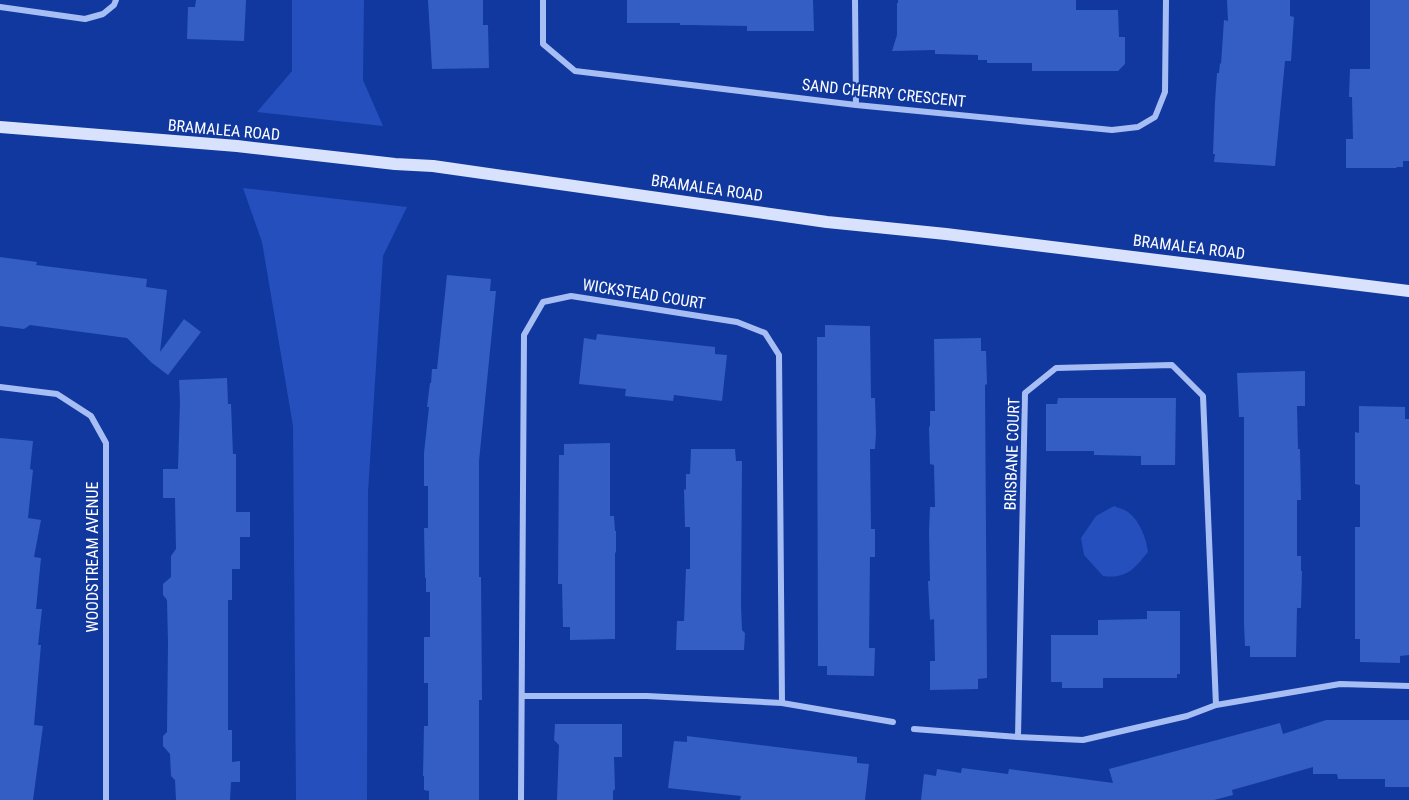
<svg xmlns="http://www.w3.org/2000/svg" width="1409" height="800" font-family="'Roboto Condensed',sans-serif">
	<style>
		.green { fill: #244fbd }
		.building { fill: #355ec4 }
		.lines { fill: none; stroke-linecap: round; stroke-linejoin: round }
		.street { stroke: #a7bef5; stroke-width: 6 }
		.secondary { stroke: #d8e2fd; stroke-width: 12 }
		.labels { text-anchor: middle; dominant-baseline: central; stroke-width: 4.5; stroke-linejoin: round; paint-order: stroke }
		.street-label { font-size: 16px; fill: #fff; stroke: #11389e }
	</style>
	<rect width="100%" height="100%" fill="#11389e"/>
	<path class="green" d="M292,0H364L363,80L383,126L257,112L292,71Z
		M243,188L407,207L383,256L368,492L367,800H296L293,426L262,242Z
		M1114,506C1118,508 1124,509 1128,512C1140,521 1146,538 1148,552C1134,569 1127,579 1103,576L1084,555L1081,538L1096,516Z"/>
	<path class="building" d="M196,0H246L244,41L187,39L188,7H195Z
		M428,0H483V25H488L489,68L432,69Z
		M627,0H813L814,31H747V26L689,25H680V23H627Z
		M898,0H1076V10H1118L1119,37H1125V64L1118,71H1032V63H987V60H978V55L935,54V50L892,51L897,35V3H898Z
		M1227,0H1290V16L1294,17L1291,61H1285L1275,166L1214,162L1215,154H1213L1215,102L1217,73H1219L1220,63L1221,64L1224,20L1228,21Z
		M1370,0H1409V161H1403V167H1397L1396,168H1346V139H1353L1352,97H1349L1350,69H1370Z
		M0,257L37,262L36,265L147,279L146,287L167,290L160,352L184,319L201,332L168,375L152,363L127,338L30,325L24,329L0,326Z
		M447,275L491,279L490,291H496L479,461V577H481L482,700H479V800H429V791L424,790V776H423L424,726H428V683H424V637H430V592H426V578H425L424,528H428V486H424V453L429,407H427L430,383H431L432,369H437Z
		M825,325L870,326L871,398H875L876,434L875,449H870L871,529H875V557H870L869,648H875L874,676L827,675V666H818L817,337H825Z
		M597,334L715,347V354L727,355L722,401L674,395L673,401L625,396L626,389L579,384L584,338L596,340Z
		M981,338V351H986L987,384L985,385L987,678L978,679V689L930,690V661H935L934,619L930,620L928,581H930L929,532L930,507H935L934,465L930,464L929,427L930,426V411H935L934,339Z
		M1305,371V406H1297L1298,449H1300L1301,500H1297V556H1301V571H1302L1301,608H1297L1296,657H1250V646H1245L1244,624V417H1239L1237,373Z
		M227,378L228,404H231L233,454H236V512H250V537H240V569H232V600H228V730H232V762L240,761V782H231L230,800H176L175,780L171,776L170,754L163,746V736L167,732L168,643L167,600L163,595V584L171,577V556L176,549L175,498H163V469H178L180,402L179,380Z
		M1058,398H1176L1175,465H1141V456L1094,455V451H1046V404H1057Z
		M1359,406L1405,407V419H1409V655L1400,656V663L1360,662V639H1355V527H1360V485L1355,484V432L1359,433Z
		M0,438L33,441L30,469L33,470L28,518L41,520L34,557L41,558L36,609H42L38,645H41L34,725L43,726L33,800H0Z
		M610,443V516H614L615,531H616V553L615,552V639L570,640V627H563L562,584H558L559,455H564V444Z
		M691,449H735L736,461H742L741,605L742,630L745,633L744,650H676L677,621H684L686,569H690V527H685L684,489L686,490V474H690Z
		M1147,611H1180V674H1177V678H1103V688H1062V682H1051V635H1098V620L1147,619Z
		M1326,720H1409V787H1385V779H1338L1337,774H1313V767L1232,790L1233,795L1214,800H921L924,774L936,776L937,769L961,773L962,768L1008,774L1009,769L1113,783L1109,769L1280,723L1283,734Z
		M555,724H622V757H614L615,789L613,791V800H557L559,745L554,740Z
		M687,736L857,757V763L869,764L865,800H740L741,796L668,788L674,741L687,742Z"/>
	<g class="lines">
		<path class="street" d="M543,0V44L575,71L856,105L1112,130L1138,127L1155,117L1165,92L1166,0
			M855,0L856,105
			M0,7L85,19L103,14L114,5L116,0
			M0,387L57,394L91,416L106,443V800
			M523,696H647L782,703L893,722
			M914,729L1018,737L1083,740L1187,716L1216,705L1340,684L1409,686
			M1018,737L1025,393L1056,368L1172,365L1203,396L1216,705
			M521,800L524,335L543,302L571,296L737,322L765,333L779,355L782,703"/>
		<path class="secondary" d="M0,127L237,146L395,164L433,166L827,222L946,234L1409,291"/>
	</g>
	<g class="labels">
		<g class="street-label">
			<text transform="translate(884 93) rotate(6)">SAND CHERRY CRESCENT</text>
			<text transform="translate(224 130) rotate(5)">BRAMALEA ROAD</text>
			<text transform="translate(707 188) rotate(8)">BRAMALEA ROAD</text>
			<text transform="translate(1189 247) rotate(7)">BRAMALEA ROAD</text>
			<text transform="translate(644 294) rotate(9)">WICKSTEAD COURT</text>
			<text transform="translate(1012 454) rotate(-88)">BRISBANE COURT</text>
			<text transform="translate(92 557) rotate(-90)">WOODSTREAM AVENUE</text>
		</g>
	</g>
</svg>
